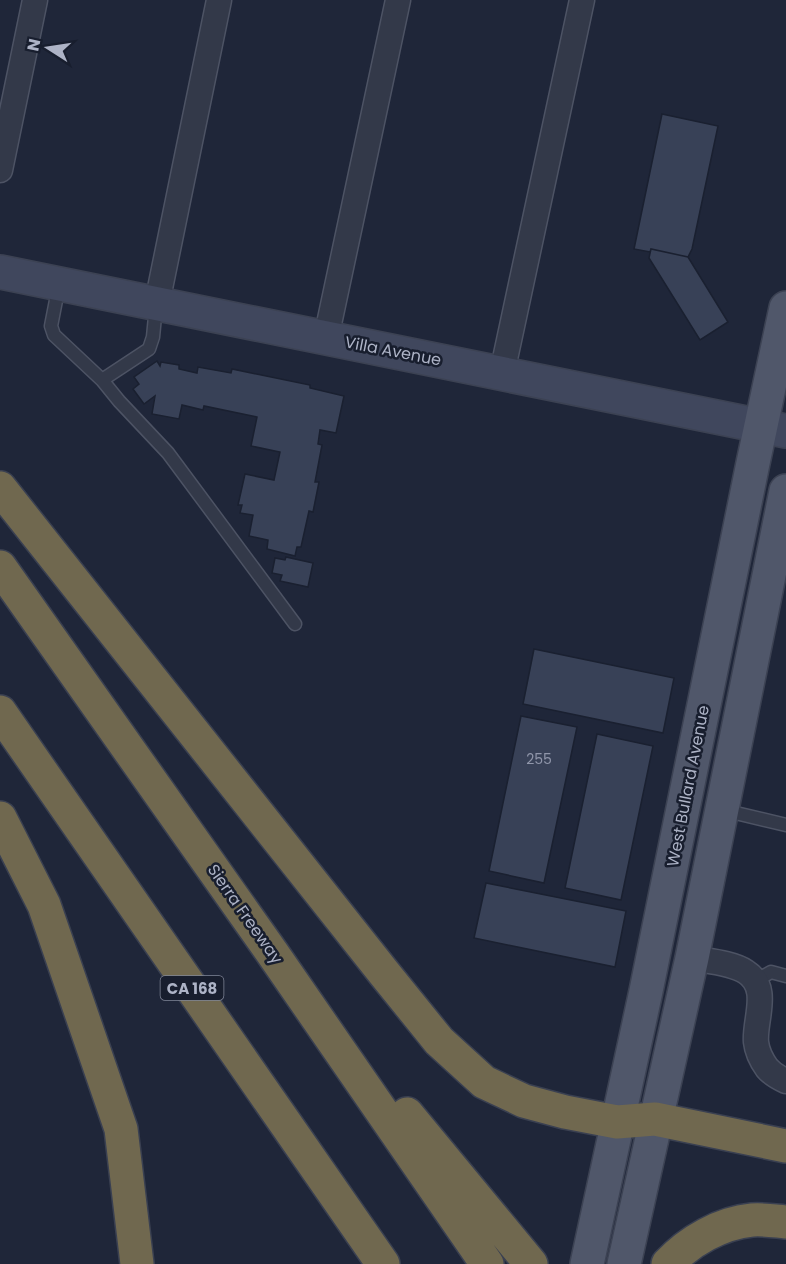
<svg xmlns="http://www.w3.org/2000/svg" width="786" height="1264" font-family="Poppins,sans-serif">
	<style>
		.building { fill: #384157; stroke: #1a2030; stroke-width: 1.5 }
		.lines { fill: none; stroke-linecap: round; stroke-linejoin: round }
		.service-casing { stroke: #4d5364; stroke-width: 15 }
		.minor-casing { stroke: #4d5364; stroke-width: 27 }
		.secondary-casing { stroke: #3c4253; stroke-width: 36 }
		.primary-casing { stroke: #3c4253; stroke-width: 36 }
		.motorway-casing { stroke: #3a4051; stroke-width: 36 }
		.service { stroke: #333949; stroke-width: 12 }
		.minor { stroke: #333949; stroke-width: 24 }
		.secondary { stroke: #40475d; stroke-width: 33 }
		.primary { stroke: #50576a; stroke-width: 33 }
		.motorway { stroke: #70684f; stroke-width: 33 }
		.labels { text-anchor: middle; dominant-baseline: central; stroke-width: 5; stroke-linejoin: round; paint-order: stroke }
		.number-label { font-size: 14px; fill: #9096aa }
		.shield { fill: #181e2e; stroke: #808698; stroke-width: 1.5 }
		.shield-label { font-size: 15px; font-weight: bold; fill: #adb3c6 }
		.street-label { font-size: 16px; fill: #adb3c6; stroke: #181e2e }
	</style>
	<rect width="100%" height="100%" fill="#1f2639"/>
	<path class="building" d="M662,114L718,126L692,249L688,257L651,249L650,252L634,249Z
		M651,249L688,257L728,322L700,340L649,258Z
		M157,361L160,366L161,362L179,365V369L197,373L198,367L231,373L232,369L310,385V388L344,396L336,433L320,430L318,444L322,445L315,482H319L313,512L309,511L301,547H297L295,556L267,549L268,540L249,536L253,515L240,513L242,505H238L245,474L274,480L280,452L251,446L257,417L204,406L203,410L182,405L179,419L152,414L155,396L144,404L133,389L139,384L134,377Z
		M286,557L313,563L308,587L280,581L282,575L272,573L275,558L285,560Z
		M534,649L674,678L663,733L523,704Z
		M521,716L577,727L544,883L489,871Z
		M597,734L653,746L621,900L565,888Z
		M486,883L626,911L615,967L474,938Z"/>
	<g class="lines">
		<g class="service-casing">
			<path id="service" d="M59,285L51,326L54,335L102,380L149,349L153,337L156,306
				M102,380L119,401L168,453L295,624
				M723,810L786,825
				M755,981L771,972L786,976"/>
		</g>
		<g class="minor-casing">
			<path id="minor" d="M0,170L35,0
				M157,303L219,0
				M326,338L398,0
				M502,373L582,0
				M692,958C708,961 733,963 746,972C771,988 754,1020 756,1042C757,1051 762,1061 767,1068C772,1074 779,1078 786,1081"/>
		</g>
		<g class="secondary-casing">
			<path id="secondary" d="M0,272L786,431"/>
		</g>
		<g class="primary-casing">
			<path id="primary" d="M587,1264L646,991L753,463L786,308
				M624,1264L692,958L786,491"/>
		</g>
		<g class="motorway-casing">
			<path id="motorway" d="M0,488L384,973L439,1041L484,1082L524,1101L565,1112L617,1122L655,1119L786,1146
				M0,567L273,954L487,1264
				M0,712L383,1264
				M0,818L44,905L121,1129L137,1264
				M407,1114L531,1264
				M668,1264C689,1241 721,1223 752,1220C763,1219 775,1221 786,1222"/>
		</g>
		<use href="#service" class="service"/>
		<use href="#minor" class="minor"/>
		<use href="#secondary" class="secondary"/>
		<use href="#primary" class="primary"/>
		<use href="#motorway" class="motorway"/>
	</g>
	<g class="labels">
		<g class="number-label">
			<text x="539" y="759">255</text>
		</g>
		<rect class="shield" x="160.5" y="976" width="63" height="24" rx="4.5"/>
		<g class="shield-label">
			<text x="192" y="988">CA 168</text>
		</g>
		<g class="street-label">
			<text transform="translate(393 351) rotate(11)">Villa Avenue</text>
			<text transform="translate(688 786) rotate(-79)">West Bullard Avenue</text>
			<text transform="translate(245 914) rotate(55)">Sierra Freeway</text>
		</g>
	</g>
	<g transform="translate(48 48) rotate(282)" stroke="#181e2e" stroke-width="4.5" paint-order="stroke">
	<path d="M0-4.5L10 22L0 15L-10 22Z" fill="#adb3c6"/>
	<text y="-9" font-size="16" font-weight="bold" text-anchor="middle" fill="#adb3c6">N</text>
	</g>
</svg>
